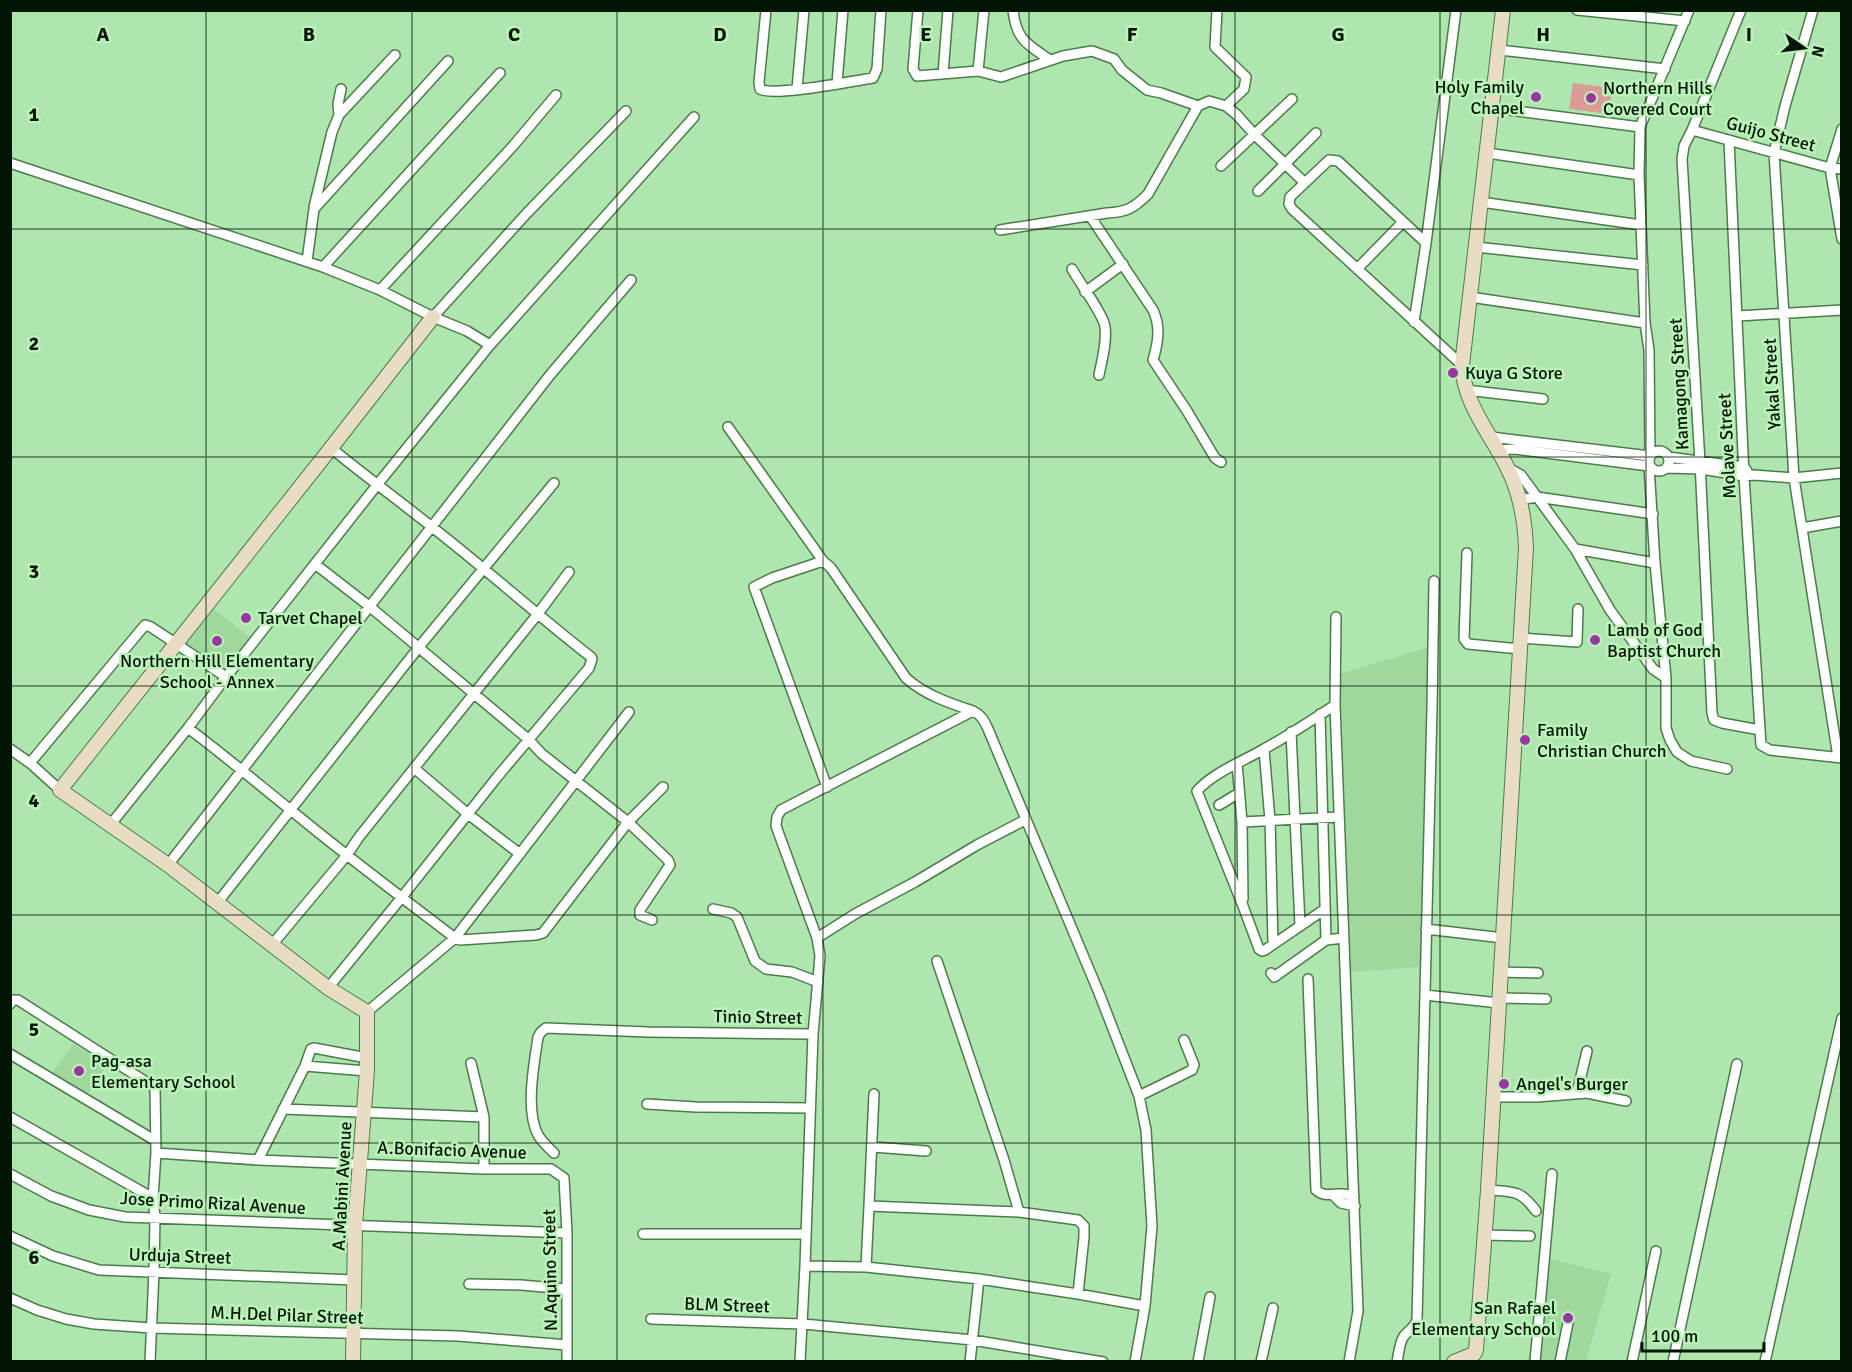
<svg xmlns="http://www.w3.org/2000/svg" width="1852" height="1372" font-family="Signika,sans-serif">
	<style>
		.built { fill: #9ed89d }
		.green { fill: #d99c97 }
		.lines { fill: none; stroke-linecap: round; stroke-linejoin: round }
		.street-casing { stroke: #4a7c4a; stroke-width: 12 }
		.secondary-casing { stroke: #4a7c4a; stroke-width: 16 }
		.street { stroke: #fff; stroke-width: 9 }
		.secondary { stroke: #e8dcc4; stroke-width: 14 }
		.grid { fill: none; stroke: #031604; stroke-width: 1.5; stroke-opacity: 0.55 }
		.poi-dot { fill: #9737a0; stroke: #bcf3ba; stroke-width: 2 }
		.labels { text-anchor: middle; dominant-baseline: central; stroke-width: 5; stroke-linejoin: round; paint-order: stroke }
		.poi-label { font-size: 18px; fill: #031604; stroke: #bcf3ba; text-anchor: start }
		.street-label { font-size: 18px; fill: #031604; stroke: #bcf3ba }
		.grid-label { font-size: 20px; text-anchor: middle; font-weight: bold; fill: #031604; stroke: #bcf3ba; stroke-width: 5; stroke-linejoin: round; paint-order: stroke }
	</style>
	<rect width="100%" height="100%" fill="#afe5ae"/>
	<path class="built" d="M211,607L251,638L223,674L183,643Z
		M1429,647L1420,967L1351,972L1340,674Z
		M73,1044L107,1065L85,1098L50,1076Z
		M1550,1259L1611,1274L1586,1361L1527,1362Z"/>
	<path class="green" d="M1573,83L1612,88L1609,114L1569,109Z"/>
	<g class="lines">
		<g class="street-casing">
			<path id="street" d="M766,10L759,82L760,89C774,97 852,81 873,78L877,69L881,10
				M918,10L913,69L917,76L978,71L1001,77L1063,56L1092,51L1114,59L1122,70L1147,90L1161,93L1198,106L1209,101L1226,106L1236,114L1255,135L1305,183
				M1013,10C1016,40 1027,44 1050,60
				M1217,10L1215,47L1246,77L1244,89L1226,106
				M1577,10L1685,21
				M1741,10L1692,130L1684,146L1682,159L1700,462L1712,713L1714,720L1722,723L1760,730
				M1813,10L1785,106L1774,153L1794,478L1838,757
				M1500,50L1665,69
				M978,71L984,10
				M943,74L948,10
				M837,83L843,10
				M797,89L804,10
				M1493,108L1640,127
				M339,115L338,104L341,89
				M1842,129L1830,168L1842,239
				M1692,130L1830,168L1842,169
				M1729,140L1744,476L1761,745L1770,750L1842,758
				M1487,153L1639,175
				M10,163L323,267L380,290L433,317L467,331L490,345
				M1221,166L1292,99
				M1258,191L1316,133
				M1481,202L1641,225
				M314,207L332,132L339,115L395,55
				M1090,216L1153,310C1161,327 1158,343 1153,360L1187,411L1215,458L1221,462
				M1000,230L1107,213C1127,212 1134,208 1148,194L1198,106
				M1426,243L1338,161L1329,160L1290,197L1289,204L1292,209L1462,365
				M1476,247L1643,265
				M307,261L314,209L448,61
				M323,267L500,73
				M1072,269C1079,282 1104,315 1105,327C1107,342 1102,360 1099,375
				M1357,269L1403,222
				M380,290L513,146L556,95
				M1085,292L1123,264
				M1470,297L1645,323
				M1738,316L1842,310
				M433,317L527,213L626,111
				M1414,322L1426,243L1456,10
				M1466,390L1543,399
				M728,427L823,561
				M1491,437L1650,456L1649,350L1645,323L1639,175L1640,127L1689,10
				M1498,450L1515,449L1649,466L1655,563L1666,678V728L1670,740L1677,752L1691,761L1727,769
				M1649 461a10 10 0 1 1 20 0a10 10 0 1 1-20 0Z
				M1668,457L1744,467L1747,471
				M1508,468L1521,475L1575,549L1610,610L1653,669L1666,678
				M1667,468L1701,469L1744,476L1754,475L1794,478L1842,473
				M1519,500L1537,497L1653,514
				M1802,528L1842,521
				M1575,549L1655,563
				M1467,553L1464,639L1468,644L1520,649
				M315,564L369,606L528,739L542,754L628,822L668,860L670,865L640,910V915L652,920
				M1336,617L1335,705L1358,1311L1349,1362
				M1521,638L1577,642L1578,609
				M1320,714L1326,940
				M188,728C224,755 257,783 292,811C345,855 400,896 455,938L460,940L536,935L543,933L628,822L663,787
				M1291,732L1300,925
				M10,749L30,763L60,790
				M1264,750L1270,820L1273,943
				M30,763L145,625L151,627L226,677
				M1237,763L1242,822L1243,899
				M414,768L468,814L520,854
				M827,787L754,587L772,578L823,561L831,568L906,678C925,695 949,703 973,711
				M1219,805L1239,793
				M1242,822L1339,817
				M111,824L188,728L226,677L377,485L490,345L694,117
				M168,865L550,375L631,280
				M218,902L419,647L554,483
				M713,909L731,913L737,917L755,961L766,969L792,972L818,982
				M1325,909L1265,950L1262,951L1259,949L1243,906L1197,791C1214,772 1242,762 1264,749C1288,736 1312,720 1335,705
				M1426,929L1503,938
				M817,938L855,914L915,882L977,845L1025,820
				M271,946L347,855L359,837L537,615L569,572
				M937,961L1004,1160L1019,1212
				M1501,972L1538,973
				M1271,973L1274,977L1326,940L1343,938
				M1308,979L1316,1190C1325,1198 1333,1193 1343,1194C1347,1194 1351,1196 1354,1197
				M328,988L402,897L498,776L589,668L592,659L591,657C537,615 486,569 432,527C398,500 364,475 331,448
				M1425,995L1499,1003
				M1500,998L1546,999
				M10,1004L13,1000H18L154,1087L155,1089L156,1153L153,1198L155,1217L154,1271L150,1362
				M367,1012L455,938L629,712
				M813,1034L820,956L817,938L776,826L777,817L781,810L973,711C981,715 984,720 988,729L1099,993L1139,1096L1146,1130L1152,1226L1145,1306L1135,1362
				M10,1054L156,1141
				M471,1063L484,1117V1169
				M305,1066L367,1071
				M1577,1093L1587,1051
				M1139,1096L1192,1070L1194,1065L1184,1040
				M1494,1097H1537L1587,1093L1626,1101
				M647,1104L696,1107L810,1108
				M283,1109L484,1117
				M10,1117L153,1198
				M873,1147L926,1151
				M156,1153L258,1160L484,1169H551L564,1178L567,1233V1362
				M554,1153C549,1148 542,1142 538,1135C525,1110 534,1065 538,1037L541,1032L546,1028L648,1032L813,1034L805,1266L800,1362
				M258,1160L305,1066L311,1049L314,1048L367,1058
				M10,1174L51,1196L89,1210L125,1217L567,1233
				M1488,1190C1513,1192 1520,1189 1536,1211
				M1333,1195L1341,1203L1355,1206
				M869,1206L874,1094
				M643,1234H806
				M1485,1235L1530,1236
				M10,1236L53,1256L99,1270L355,1280
				M805,1266L866,1267L979,1279L1078,1294L1145,1306
				M866,1267L869,1206L1019,1212L1078,1220L1084,1226V1237L1078,1294
				M469,1284L521,1285L566,1289
				M10,1298L37,1310L66,1319L94,1324L152,1328L458,1336L567,1345
				M651,1319L803,1324L973,1340L1103,1362
				M970,1362L979,1279
				M1198,1362L1210,1297
				M1261,1362L1273,1308
				M1397,1362C1399,1353 1399,1343 1404,1336C1409,1330 1414,1328 1417,1320L1432,708L1434,581
				M1535,1362L1552,1174
				M1560,1362L1568,1323
				M1632,1362L1656,1251
				M1673,1362L1737,1064
				M1765,1362L1842,1018"/>
		</g>
		<g class="secondary-casing">
			<path id="secondary" d="M353,1362L355,1226L367,1071V1012L328,988L168,865L60,790L331,448L433,317
				M1454,1362L1474,1354L1476,1350L1488,1190L1526,548C1525,520 1520,492 1507,467C1490,433 1464,404 1462,365L1503,10"/>
		</g>
		<use href="#street" class="street"/>
		<use href="#secondary" class="secondary"/>
	</g>
	<path class="grid" d="M206,10V1362M412,10V1362M617,10V1362M823,10V1362M1029,10V1362M1235,10V1362M1440,10V1362M1646,10V1362M10,229H1842M10,457H1842M10,686H1842M10,915H1842M10,1143H1842"/>
	<g class="poi-dot">
		<circle cx="1536" cy="97" r="6"/>
		<circle cx="1591" cy="98" r="6"/>
		<circle cx="1453" cy="373" r="6"/>
		<circle cx="246" cy="618" r="6"/>
		<circle cx="1595" cy="640" r="6"/>
		<circle cx="217" cy="641" r="6"/>
		<circle cx="1525" cy="740" r="6"/>
		<circle cx="79" cy="1071" r="6"/>
		<circle cx="1504" cy="1084" r="6"/>
		<circle cx="1568" cy="1318" r="6"/>
	</g>
	<g class="labels">
		<g class="poi-label">
			<text x="1524" y="87" text-anchor="end">Holy Family<tspan x="1524" dy="21">Chapel</tspan></text>
			<text x="1603" y="88">Northern Hills<tspan x="1603" dy="21">Covered Court</tspan></text>
			<text x="1465" y="373">Kuya G Store</text>
			<text x="258" y="618">Tarvet Chapel</text>
			<text x="1607" y="630">Lamb of God<tspan x="1607" dy="21">Baptist Church</tspan></text>
			<text x="217" y="661" text-anchor="middle">Northern Hill Elementary<tspan x="217" dy="21">School - Annex</tspan></text>
			<text x="1537" y="730">Family<tspan x="1537" dy="21">Christian Church</tspan></text>
			<text x="91" y="1061">Pag-asa<tspan x="91" dy="21">Elementary School</tspan></text>
			<text x="1516" y="1084">Angel's Burger</text>
			<text x="1556" y="1308" text-anchor="end">San Rafael<tspan x="1556" dy="21">Elementary School</tspan></text>
		</g>
		<g class="street-label">
			<text transform="translate(1771 134) rotate(15)">Guijo Street</text>
			<text transform="translate(1679 384) rotate(-93)">Kamagong Street</text>
			<text transform="translate(1772 384) rotate(-93)">Yakal Street</text>
			<text transform="translate(1727 446) rotate(-93)">Molave Street</text>
			<text transform="translate(758 1017) rotate(1)">Tinio Street</text>
			<text transform="translate(452 1150) rotate(2)">A.Bonifacio Avenue</text>
			<text transform="translate(342 1186) rotate(-87)">A.Mabini Avenue</text>
			<text transform="translate(213 1203) rotate(3)">Jose Primo Rizal Avenue</text>
			<text transform="translate(180 1256) rotate(2)">Urduja Street</text>
			<text transform="translate(550 1270) rotate(-91)">N.Aquino Street</text>
			<text transform="translate(727 1305) rotate(2)">BLM Street</text>
			<text transform="translate(287 1315) rotate(2)">M.H.Del Pilar Street</text>
		</g>
	</g>
	<g class="grid-label">
		<text x="103" y="41">A</text>
		<text x="309" y="41">B</text>
		<text x="514" y="41">C</text>
		<text x="720" y="41">D</text>
		<text x="926" y="41">E</text>
		<text x="1132" y="41">F</text>
		<text x="1338" y="41">G</text>
		<text x="1543" y="41">H</text>
		<text x="1749" y="41">I</text>
		<text x="34" y="121">1</text>
		<text x="34" y="350">2</text>
		<text x="34" y="578">3</text>
		<text x="34" y="807">4</text>
		<text x="34" y="1036">5</text>
		<text x="34" y="1264">6</text>
	</g>
	<rect width="1852" height="1372" fill="none" stroke="#031604" stroke-width="24"/>
	<g transform="translate(1804 48) rotate(104)" stroke="#bcf3ba" stroke-width="4.5" paint-order="stroke">
	<path d="M0-4.5L10 22L0 15L-10 22Z" fill="#031604"/>
	<text y="-9" font-size="16" font-weight="bold" text-anchor="middle" fill="#031604">N</text>
	</g>
	<path d="M1642 1342v9h122v-9" fill="none" stroke="#031604" stroke-width="3"/>
	<text x="1651" y="1342" font-size="18" fill="#031604" stroke="#bcf3ba" stroke-width="4.5" paint-order="stroke">100 m</text>
</svg>
